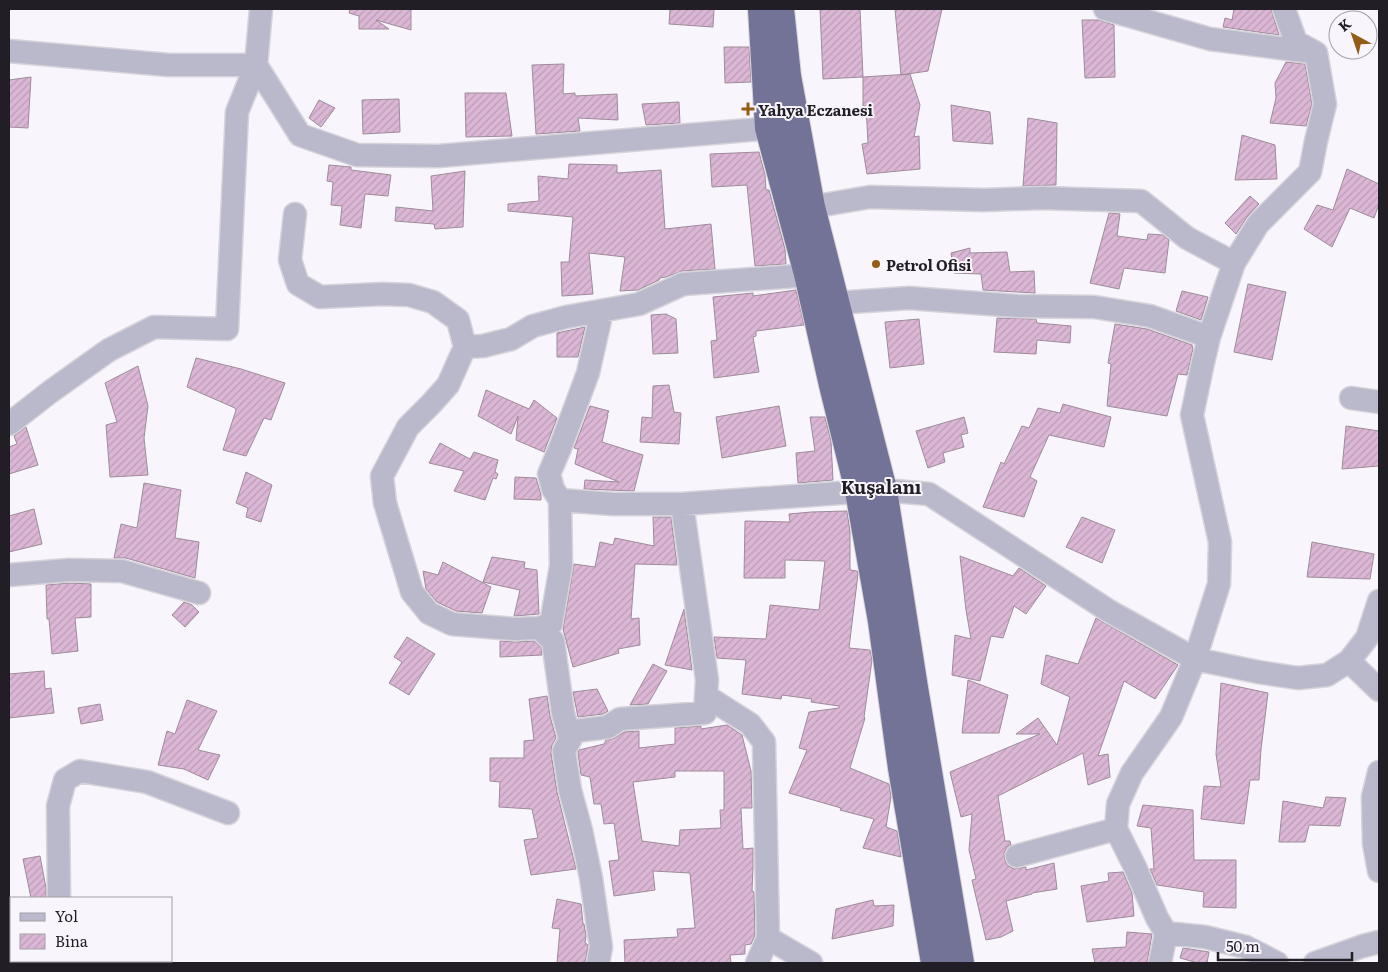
<svg xmlns="http://www.w3.org/2000/svg" width="1388" height="972" font-family="Literata,serif">
	<style>
		.building { fill: url(#building-hatch); stroke: #9e8b9a; fill-rule: evenodd }
		.lines { fill: none; stroke-linecap: round; stroke-linejoin: round }
		.minor-casing { stroke: #d7d3da; stroke-width: 25 }
		.highway-casing { stroke: #d7d3da; stroke-width: 30 }
		.minor { stroke: #b9b9cb; stroke-width: 22 }
		.highway { stroke: #737297; stroke-width: 28 }
		.poi-dot { fill: #945c17; stroke: #f9f5fd; stroke-width: 2 }
		.labels { text-anchor: middle; dominant-baseline: central; stroke-width: 4; stroke-linejoin: round; paint-order: stroke }
		.poi-label { font-size: 15px; font-weight: bold; fill: #221e25; stroke: #f9f5fd; text-anchor: start }
		.quarter-label { font-size: 18px; font-weight: bold; fill: #221e25; stroke: #f9f5fd }
	</style>
	<defs>
		<pattern id="building-hatch" width="6" height="6" patternUnits="userSpaceOnUse" patternTransform="scale(1.25)"><rect width="6" height="6" fill="#dbb7d5"/><path d="M-1 1l2-2M0 6l6-6M5 7l2-2" fill="none" stroke="#bc9db7"/></pattern>
	</defs>
	<rect width="100%" height="100%" fill="#f9f5fd"/>
	<path class="building" d="M350,9H411V30L376,20L389,29H359V16L349,13Z
		M670,9H714L713,27L669,24Z
		M820,9H860L863,77L823,79Z
		M895,9H942L928,71L901,75Z
		M1234,9H1271L1279,35L1223,27L1225,18L1232,20Z
		M1082,20H1099L1114,25L1115,77L1085,78Z
		M724,47H749L751,82L725,83Z
		M1286,62L1305,64L1312,104L1306,126L1270,123L1276,98L1275,83Z
		M564,64L563,94L575,93V96L617,94L618,120L578,118L580,131L536,134L532,65Z
		M910,74L920,105L914,137L919,136L920,169L867,174L862,144L868,143L866,106H863V77Z
		M31,77L28,128L9,127V80Z
		M465,93H506L512,136L466,137Z
		M399,99L400,132L363,134L362,100Z
		M319,100L335,108L321,127L309,118Z
		M679,102L680,123L646,125L642,104Z
		M951,105L990,112L993,144L953,141Z
		M1028,118L1057,123L1056,185L1023,186Z
		M1242,135L1275,145L1277,179L1235,180Z
		M759,152L765,175L766,190H769L785,249L786,264L755,266L747,185L712,187L710,154Z
		M569,164L617,165V173L661,170L665,229L711,224L715,269L682,271L666,277L660,278L659,280L638,290L620,291L625,257L589,253L593,294L562,296L561,262H569L573,217L508,211V204L539,201L538,176L568,179Z
		M329,165L351,167V170L391,175L388,196L365,194L361,228L340,225L342,206L331,205L333,182L327,181Z
		M1347,169L1379,184V204L1374,218L1350,208L1332,247L1304,229L1317,205L1333,210Z
		M465,171L463,227L435,229L434,224L395,221L396,207L433,211L431,176Z
		M1250,196L1259,204L1247,217L1236,234L1225,223Z
		M1109,213L1120,214L1117,236L1147,240L1148,234L1163,235L1169,240L1165,273L1124,268L1119,289L1090,283Z
		M970,248V253L1007,252L1010,272L1034,271L1035,293L983,290L981,274L954,273L951,253Z
		M1248,284L1286,292L1272,360L1234,352Z
		M796,290L804,325L756,331V336L753,337L759,372L714,378L711,341L717,340L713,297L753,293V296Z
		M1182,291L1208,297L1201,320L1176,311Z
		M666,314L676,319L678,353L653,354L651,315Z
		M997,318L1036,319L1037,323L1071,326L1070,343L1037,340L1036,354L994,352Z
		M919,319L924,364L890,368L885,322Z
		M1115,324L1147,329L1192,345L1193,349L1187,375L1178,374L1167,416L1107,406L1111,364L1108,363Z
		M585,327L578,357H557V333Z
		M196,358L241,369L285,383L271,420L264,418L246,456L223,450L236,410L235,408L187,387Z
		M138,366L148,406L144,438L148,475L110,477L106,425L117,422L105,383Z
		M669,385L674,412L681,413L679,444L640,442L642,417L652,418L653,386Z
		M486,390L529,409L534,400L557,418L544,452L516,440L518,416L511,434L478,416Z
		M1063,404L1111,417L1104,447L1049,435L1030,477L1037,481L1024,517L983,507L1001,462L1004,464L1022,426L1029,428L1038,408L1060,413Z
		M590,406L609,411L607,415H608L602,442L643,455L634,491L584,489L585,480L619,482L575,464L578,449L574,448Z
		M779,406L786,446L722,458L716,417Z
		M810,417H825L831,441L833,480L798,483L796,453L815,451Z
		M964,417L968,433L961,435L964,447L943,453L945,462L928,468L916,431Z
		M1346,426L1379,431V466L1342,469Z
		M26,427L38,465L9,474V447L17,444L14,436Z
		M440,443L470,459L474,452L498,460L495,472L498,474L496,479L493,478L485,500L454,491L464,471L429,463Z
		M246,472L272,485L261,522L246,517L248,508L236,503Z
		M515,477L536,478L541,495V500L514,499Z
		M144,483L181,490L175,538L199,542L195,578L126,558H114L121,524L137,528Z
		M34,509L42,544L9,552V516Z
		M847,511L850,532V570L857,571L858,574L849,648L870,650L872,660L864,717L865,718L850,768L889,784L891,797L886,827L897,831L901,857L863,848L874,819L840,810L841,808L789,793L807,750L799,748L809,712L839,708V706L811,702L812,699L782,695L781,699L742,694L746,660L717,658L714,637L766,639L770,605L819,610L825,561L785,560V578H744L745,521L790,522L789,514L811,512Z
		M653,517H671L677,565L635,564L631,619L639,618L640,645L618,649L619,653L573,667L563,629L574,564L595,567L600,542L613,545L615,538L654,546Z
		M1082,517L1115,530L1102,563L1066,547Z
		M1312,542L1374,554L1370,579L1307,577Z
		M960,556L1013,576L1019,568L1046,586L1026,614L1014,606L1003,638L991,636L980,681L952,675L955,635L971,639L966,610Z
		M492,557L525,562L524,568L537,570L539,614L514,616L520,590L483,582Z
		M443,562L491,587L482,613L456,611L437,602L426,589L423,571L438,575Z
		M69,583L91,584V617L75,618L78,651L52,654L49,619H47L46,585Z
		M184,602L192,605L199,612L185,627L172,615Z
		M684,609L692,670L665,665Z
		M1096,618L1178,665L1155,699L1124,681L1098,756L1108,754L1110,777L1088,785L1083,753L998,796L1005,841H1010L1011,845L1007,847L1004,853L1005,860L1007,865L1014,869L1026,867V870L1054,863L1057,889L1032,893V894L1006,901L1013,931L1001,937L986,940L972,880L976,879L969,850L972,814L961,817L950,772L1040,734H1016L1038,718L1057,745L1070,697L1041,684L1046,655L1078,664Z
		M407,637L435,654L409,695L389,683L402,662L394,657Z
		M500,641L515,642L534,641L541,647L542,655L500,657Z
		M653,664L667,671L648,704L630,705Z
		M44,671L45,689L51,688L54,713L9,718V674Z
		M968,680L1008,695L999,733H962Z
		M1221,683L1268,693L1261,749L1259,780H1250L1244,824L1201,819L1204,786L1221,787L1216,754Z
		M597,689L608,711L603,714L578,717L573,692Z
		M547,696L550,716L556,738L552,745L551,753L557,792L576,869L531,875L524,840L538,838L532,809L499,807L500,782L490,781V758H524V741L534,740L529,699Z
		M187,700L217,711L198,750L220,755L208,780L184,769L158,765L167,731L175,734Z
		M100,704L103,720L81,724L78,708Z
		M727,725L742,735L751,771L752,808H741L743,849L753,848V867L752,891L754,892L755,935L751,944L745,945V954L730,955L731,963H625L624,940L678,937L677,929L695,928L690,873L653,871L655,890L614,896L609,861L619,860L614,823L604,824L601,804H594L590,777L581,775L578,753L579,750L604,744L606,740L615,738L624,732L639,731V748L675,744V728L701,726V729ZM675,771H724V810H720L721,828L680,830L679,846L642,841L633,782L675,777Z
		M1326,797L1346,798L1340,826L1309,825L1305,842H1279L1283,801L1323,808Z
		M1143,805L1193,810L1194,860H1236V908L1203,907L1204,892L1157,885L1150,869H1154L1151,828L1137,826Z
		M40,856L46,888V898H31L23,859Z
		M1123,872L1132,893L1134,916L1087,922L1081,886L1109,881L1108,873Z
		M557,899L581,904L583,924H584L586,936L585,943L587,944L588,947L585,963H557L560,929L552,928Z
		M873,900L874,906L894,905L893,926L832,939L836,909Z
		M1127,932L1152,934L1147,963H1095L1092,949L1126,947Z
		M1183,948L1209,952L1207,963H1198L1180,958Z"/>
	<g class="lines">
		<g class="minor-casing">
			<path id="minor" d="M261,9L256,65L300,135L357,155L438,156L785,127
				M1105,9L1210,39L1311,52
				M9,51L169,65H256L237,112L227,329L154,327L109,350L50,392L9,424
				M811,207L870,197L984,200L1041,198L1141,201L1187,238L1234,263
				M295,214L290,260L298,284L320,297L382,294L409,295L433,302L458,320L465,347L448,385L431,404L408,427L382,476L385,503L412,592L429,613L452,624L515,629L539,628L551,624L561,566L560,500
				M835,303L909,298L1017,306L1094,307L1150,316L1209,337
				M602,311L588,373L560,448L549,474L553,489L560,500L613,504H682L883,490L929,494L1109,611L1195,659L1258,672L1298,678L1327,675L1349,661L1367,638L1379,601
				M465,347L483,346L511,339L533,326L566,317L639,304L683,284L825,274
				M1351,398L1379,402
				M9,575L69,570L122,571L199,593
				M539,628L553,641L563,713L570,739
				M1349,661L1379,690
				M706,696L750,724L764,742L768,938
				M1379,772L1373,797L1374,844L1379,871
				M1017,856L1116,829
				M59,898L58,806L65,780L80,771L147,782L228,813
				M1166,933L1205,937L1246,947L1277,963
				M9,939H11
				M598,963L601,947L591,878L581,830L570,790L564,751L575,731L608,727L620,719L705,713L707,680L682,504
				M757,963L768,938L811,963
				M1160,963L1166,933L1157,918L1135,867L1116,829L1118,804L1132,773L1171,717L1195,659L1219,584L1220,542L1192,415L1202,367L1209,337L1234,263L1258,224L1310,172L1316,141L1325,104L1316,53L1296,42L1284,9
				M1315,963L1363,946L1379,942"/>
		</g>
		<g class="highway-casing">
			<path id="highway" d="M762,9L769,128L808,274L833,385L859,491L882,621L902,768L935,963
				M780,9L787,76L811,207L883,490L914,688L960,963"/>
		</g>
		<use href="#minor" class="minor"/>
		<use href="#highway" class="highway"/>
	</g>
	<g class="poi-dot">
		<path d="M745.5 101.5h5v5h5v5h-5v5h-5v-5h-5v-5h5z"/>
		<circle cx="876" cy="264" r="5"/>
	</g>
	<g class="labels">
		<g class="poi-label">
			<text x="758" y="109">Yahya Eczanesi</text>
			<text x="886" y="264">Petrol Ofisi</text>
		</g>
		<g class="quarter-label">
			<text x="881" y="486">Kuşalanı</text>
		</g>
	</g>
	<rect width="1388" height="972" fill="none" stroke="#221e25" stroke-width="20"/>
	<rect x="10" y="897" width="162" height="65" fill="#f9f5fd" stroke="#a39fa7"/>
	<rect x="20" y="913" width="25" height="8" fill="#b9b9cb" stroke="#a39fa7"/>
	<text x="55" y="922" font-size="15" fill="#221e25">Yol</text>
	<rect x="20" y="934" width="25" height="15" fill="url(#building-hatch)" stroke="#a39fa7"/>
	<text x="55" y="947" font-size="15" fill="#221e25">Bina</text>
	<g transform="translate(1353 35) rotate(320)"><circle r="24" fill="#f9f5fd" stroke="#a39fa7"/>
	<path d="M0-4L9 19L0 12L-9 19Z" fill="#945c17"/>
	<text y="-8" font-size="14" font-weight="bold" text-anchor="middle" fill="#221e25">K</text>
	</g>
	<path d="M1218 952v8h134v-8" fill="none" stroke="#221e25" stroke-width="2.5"/>
	<text x="1226" y="952" font-size="15" fill="#221e25" stroke="#f9f5fd" stroke-width="4" paint-order="stroke">50 m</text>
</svg>
